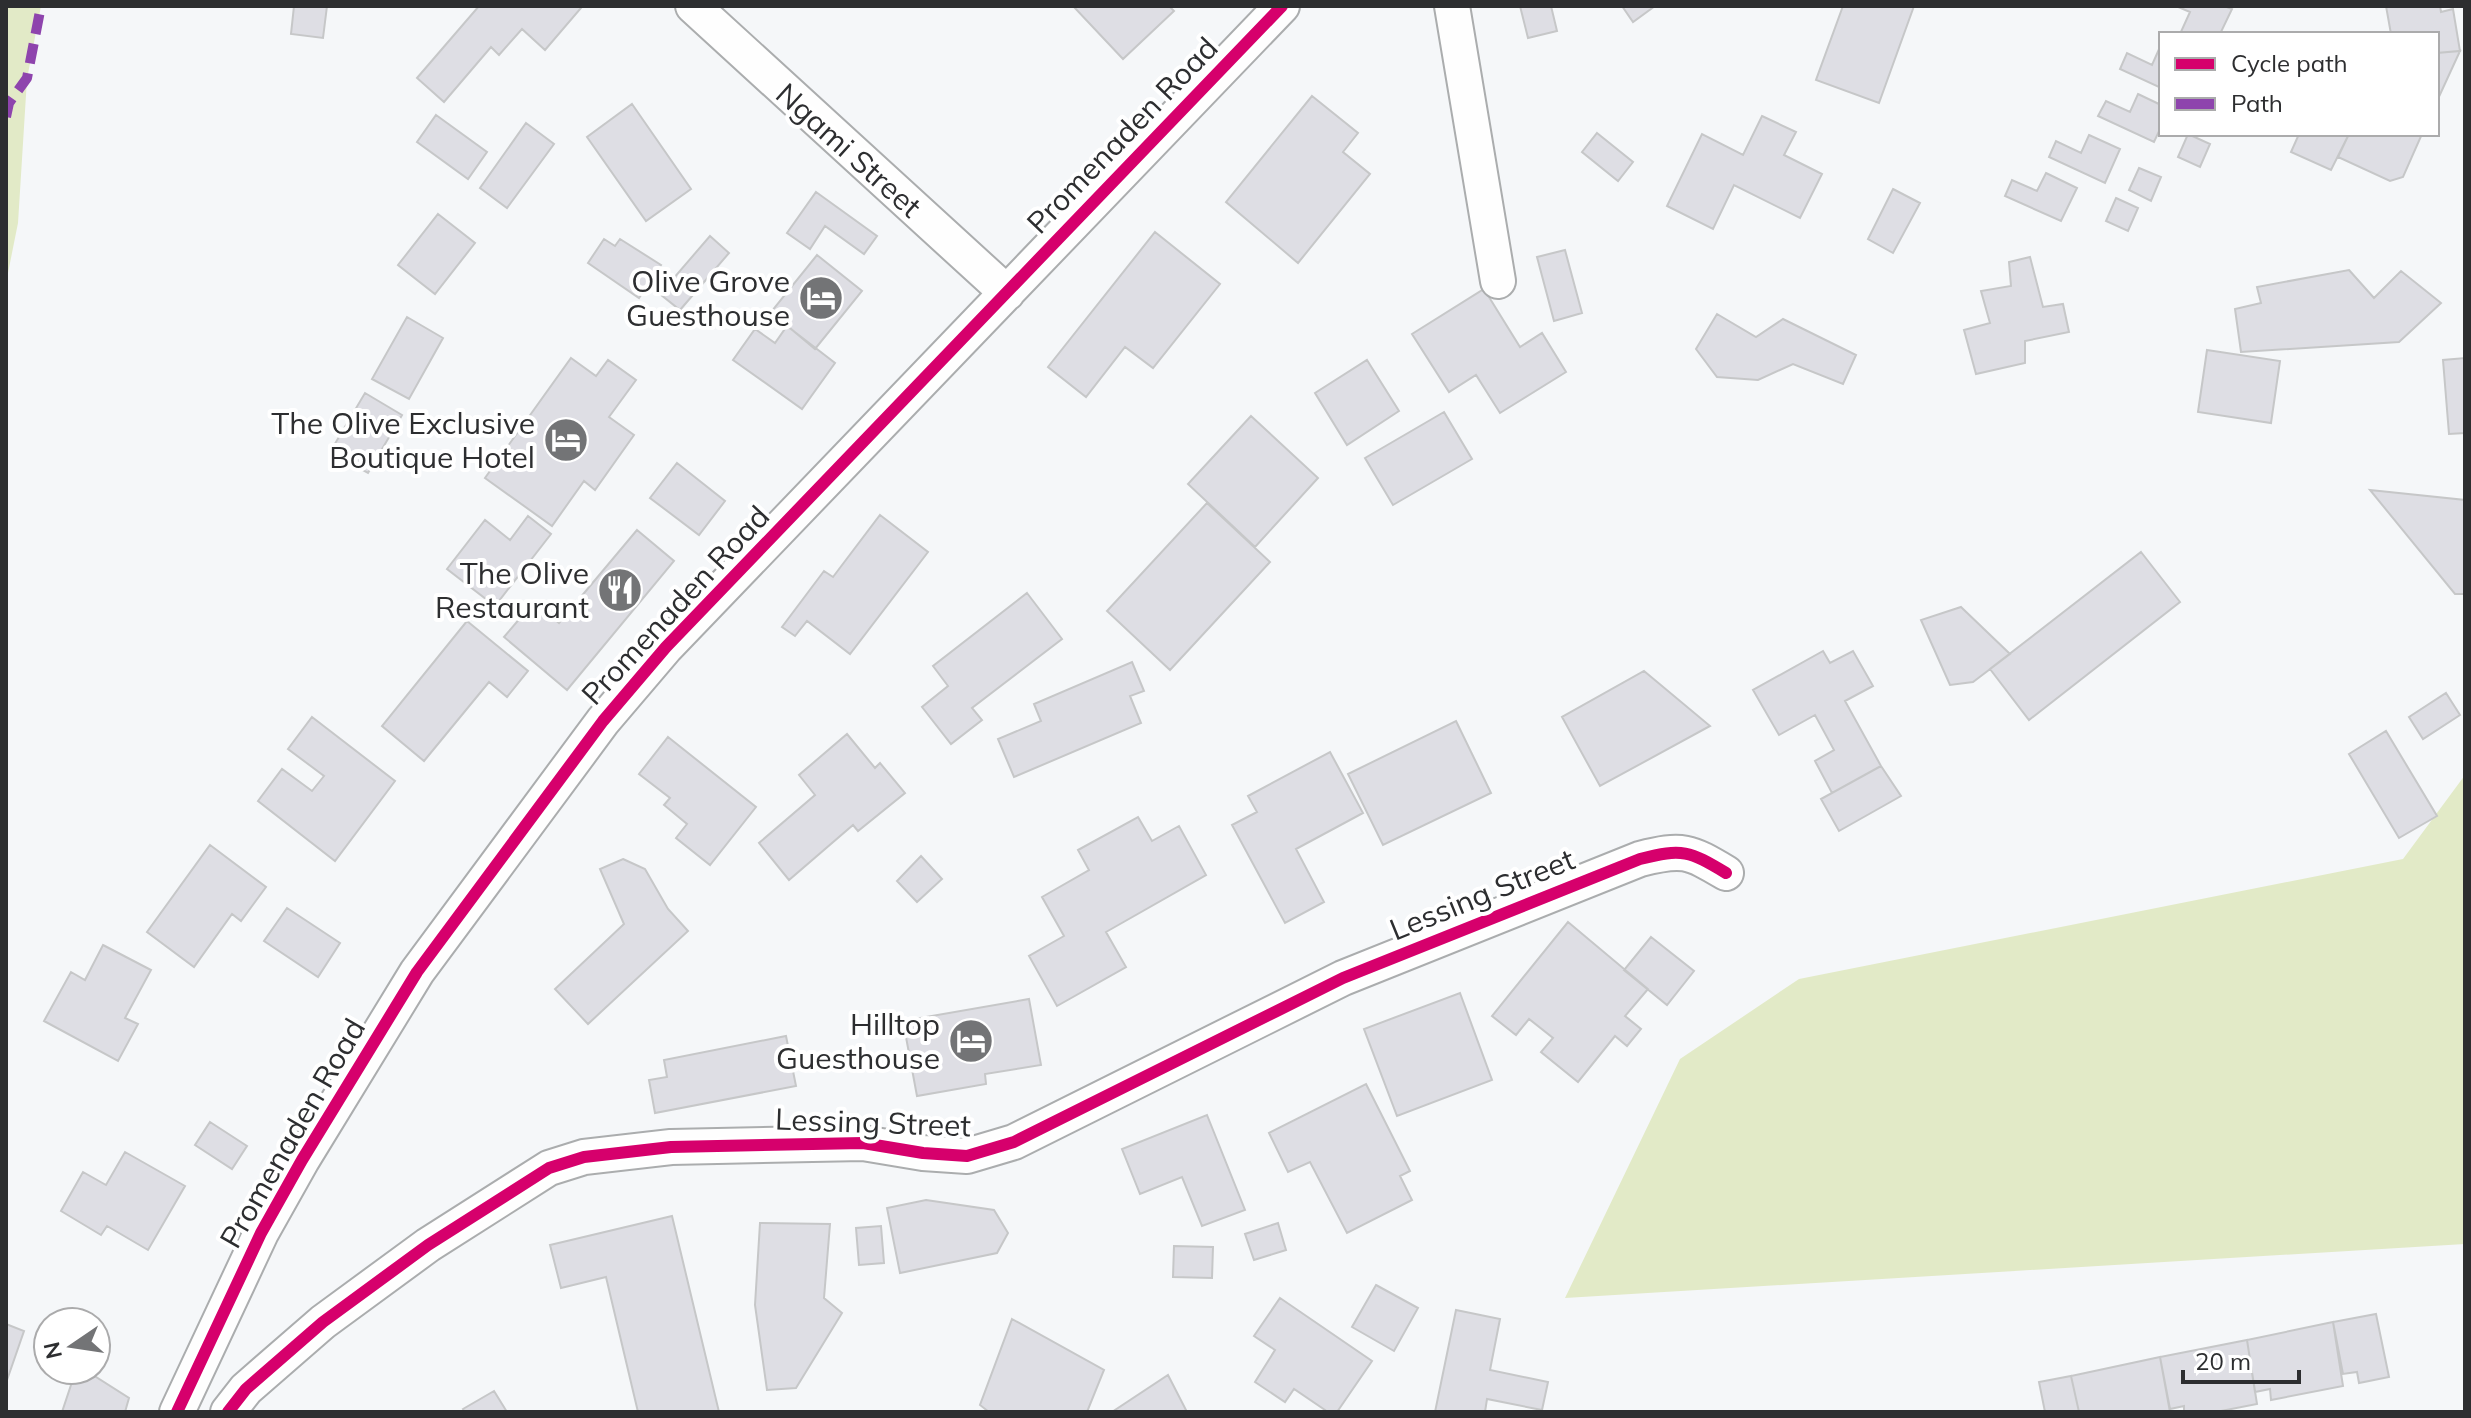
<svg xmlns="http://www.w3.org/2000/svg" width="2471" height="1418" font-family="Mulish,sans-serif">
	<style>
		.green { fill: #e2eac7 }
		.building { fill: #dedee4; stroke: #c6c7c8; stroke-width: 2 }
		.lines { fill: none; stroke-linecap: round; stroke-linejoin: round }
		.street-casing { stroke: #abadae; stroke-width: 38 }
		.street { stroke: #fefefe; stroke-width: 34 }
		.quiet { stroke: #8e44ad; stroke-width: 10; stroke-dasharray: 20 10; stroke-linecap: butt }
		.cycleway-casing { stroke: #fff; stroke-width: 17 }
		.cycleway { stroke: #d6006c; stroke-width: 12 }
		.labels { text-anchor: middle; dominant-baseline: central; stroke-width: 8; stroke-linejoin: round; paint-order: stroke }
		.street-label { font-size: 30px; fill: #2d2e30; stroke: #fff }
		.poi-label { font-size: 30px; fill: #2d2e30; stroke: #fff; text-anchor: end }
	</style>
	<rect width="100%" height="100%" fill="#f5f7f9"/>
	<path class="green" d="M6,6H41L27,79L18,223L6,283Z
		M2465,775V1244L1565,1298L1680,1059L1799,979L2403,859Z"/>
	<path class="building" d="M294,6H327L323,38L291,34Z
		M479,6H578L581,8L545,50L522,29L499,55L491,47L444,102L417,78Z
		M1073,6H1169L1174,11L1123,59Z
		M1520,6H1551L1557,31L1528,38Z
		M1622,6H1655L1633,22Z
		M1843,6H1914L1879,103L1816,80Z
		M2176,6H2224L2232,9L2220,34H2180L2190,12Z
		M2386,6H2440L2441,12L2453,9L2460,51L2437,53V34H2391Z
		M2160,47L2161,88L2120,69L2127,53L2152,65Z
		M2460,51L2437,101V53Z
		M2138,94L2161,105V127L2154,142L2098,116L2106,101L2130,112Z
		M1312,96L1358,133L1343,152L1370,174L1298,263L1226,202Z
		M632,104L691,189L646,221L587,137Z
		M436,115L487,152L468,179L417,142Z
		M1762,116L1796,132L1784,155L1822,174L1800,218L1734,185L1713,229L1667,206L1702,134L1743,155Z
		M526,123L554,144L507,208L480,188Z
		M1597,133L1633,162L1618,181L1582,152Z
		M2188,134L2210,144L2200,167L2178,157Z
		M2299,134H2349L2331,170L2291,152Z
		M2349,134H2422L2403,177L2390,181L2338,157Z
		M2089,135L2120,149L2105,183L2049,157L2056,141L2081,153Z
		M2139,168L2161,177L2151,201L2129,190Z
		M2046,173L2077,188L2061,221L2005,196L2012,180L2037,191Z
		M1893,189L1920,203L1893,253L1868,239Z
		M816,192L877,236L864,254L825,226L810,249L787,233Z
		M2116,198L2138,208L2128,231L2106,221Z
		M438,214L475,243L435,294L398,265Z
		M1155,232L1220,284L1153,368L1125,347L1086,397L1048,367Z
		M710,236L729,253L680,310L660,294Z
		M604,239L615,246L620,239L661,265L639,298L588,263Z
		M1565,250L1582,313L1554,321L1537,257Z
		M817,255L862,291L815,349L771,312Z
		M2030,257L2043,307L2063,304L2069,332L2025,341V363L1976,374L1964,330L1990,323L1981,291L2011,286L2009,262Z
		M2349,270L2374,298L2401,271L2441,303L2399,342L2241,352L2235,309L2261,303L2257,287Z
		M1484,289L1520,347L1542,333L1566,372L1500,413L1476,375L1449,392L1412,334Z
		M1717,314L1756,337L1783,319L1856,355L1843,384L1793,364L1758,380L1717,377L1696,349Z
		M407,317L443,338L409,399L372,379Z
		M787,326L835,363L802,409L733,360L755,329L775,343Z
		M2207,350L2280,361L2271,423L2198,412Z
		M571,358L596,376L608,360L636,380L609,417L634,435L595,490L584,481L552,526L485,478Z
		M2465,358V433L2449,434L2443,360Z
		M1367,360L1399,411L1347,445L1315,393Z
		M365,393L402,415L368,473L330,452Z
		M1444,412L1472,459L1393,505L1365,458Z
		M1251,416L1318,478L1255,547L1188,484Z
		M677,463L725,501L699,535L650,498Z
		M2370,490L2465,500V594H2455Z
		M1207,503L1270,562L1170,670L1107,611Z
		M880,515L928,552L850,654L807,621L795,636L782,627L824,571L833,577Z
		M528,516L551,534L495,606L447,569L485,520L510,540Z
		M637,530L674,561L567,690L504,637L534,602L559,623Z
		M2141,552L2180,602L2029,720L1990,669Z
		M1027,593L1062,639L972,708L982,720L951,744L922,707L948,686L933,666Z
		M1961,607L2010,654L1973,682L1950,685L1921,620Z
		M467,621L528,671L507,697L489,682L424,761L382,726Z
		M1823,651L1830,663L1853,651L1873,686L1845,701L1881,766L1832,793L1815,761L1834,750L1815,715L1779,735L1753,690Z
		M1132,662L1144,691L1130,696L1141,723L1014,777L998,739L1041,721L1034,704Z
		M1644,671L1710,726L1600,786L1562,717Z
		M2446,693L2460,715L2423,739L2409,717Z
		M312,717L395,781L335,861L258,801L282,769L312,791L324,776L288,749Z
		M1456,721L1491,793L1383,845L1348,774Z
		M2386,731L2437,816L2399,838L2349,754Z
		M847,734L875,768L880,763L905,793L858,831L853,825L789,880L759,843L815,795L799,775Z
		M668,737L756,807L710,865L676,838L687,824L664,805L670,798L639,774Z
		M1330,752L1363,813L1296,849L1324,902L1285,923L1232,825L1257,812L1248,796Z
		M1881,766L1901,796L1839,831L1821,799Z
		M1138,817L1152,841L1179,826L1206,875L1106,932L1126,967L1057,1006L1029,956L1064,936L1042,897L1089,870L1078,850Z
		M210,845L266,887L241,921L232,914L194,967L147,932Z
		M921,856L942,879L917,902L897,881Z
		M623,859L645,869L668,909L688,931L588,1024L555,989L624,924L600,869Z
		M287,908L340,943L318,977L264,941Z
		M1568,922L1648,989L1625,1016L1641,1029L1627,1046L1615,1036L1578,1082L1541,1052L1553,1038L1529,1019L1516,1035L1492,1016Z
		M1651,937L1694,971L1667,1005L1624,970Z
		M103,945L151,970L125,1018L138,1024L118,1061L44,1021L71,972L85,980Z
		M1460,993L1492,1080L1397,1116L1364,1029Z
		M1029,999L1041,1065L985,1074L986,1084L917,1096L903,1021Z
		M786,1036L796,1086L655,1113L649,1080L667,1077L664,1060Z
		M1366,1084L1410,1171L1400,1176L1412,1200L1347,1233L1310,1162L1288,1172L1269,1133Z
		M1207,1115L1245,1210L1202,1226L1182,1177L1140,1194L1122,1149Z
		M210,1122L247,1146L232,1169L195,1145Z
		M125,1152L185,1186L148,1250L107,1226L101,1235L61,1211L83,1172L106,1185Z
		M926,1200L994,1210L1008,1233L997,1253L900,1273L887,1208Z
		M672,1216L719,1412H638L606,1277L561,1288L550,1245Z
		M760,1223L830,1224L824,1298L842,1313L796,1388L767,1390L755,1305Z
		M1278,1223L1286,1250L1254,1260L1245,1234Z
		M881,1226L884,1263L859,1265L856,1228Z
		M1174,1246L1213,1247L1212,1278L1173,1277Z
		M1376,1285L1418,1308L1394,1351L1352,1327Z
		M1280,1298L1372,1361L1337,1412H1328L1294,1389L1285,1402L1255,1382L1275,1350L1254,1336Z
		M1456,1310L1500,1319L1490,1370L1548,1382L1542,1410L1487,1399L1485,1412H1435Z
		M2376,1314L2389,1377L2359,1383L2357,1372L2343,1374L2333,1322Z
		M1012,1319L1104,1370L1087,1412H989L980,1405Z
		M2333,1322L2343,1386L2271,1400L2270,1389L2255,1392L2247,1340Z
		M6,1324L24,1331L6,1383Z
		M2247,1340L2257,1404L2216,1412H2184V1406L2170,1409L2160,1357Z
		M2160,1357L2170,1412H2079L2071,1376Z
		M76,1370H85L129,1398L125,1412H62Z
		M1168,1375L1187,1412H1112Z
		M2071,1376L2079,1412H2045L2039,1382Z
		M494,1391L507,1412H465L463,1409Z"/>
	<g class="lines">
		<g class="street-casing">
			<path id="street" d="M693,6L1007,293
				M1452,6L1498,281
				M177,1412L261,1233L302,1160L417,972L603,721L666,647L1282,6
				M228,1412L246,1389L323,1322L428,1245L549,1168L584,1157L671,1147L863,1143L923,1153L967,1156L1014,1142L1343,978L1640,859C1683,848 1689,851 1726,873"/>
		</g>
		<use href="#street" class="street"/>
		<path class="quiet" d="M6,117L9,103L27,78L41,6"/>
		<g class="cycleway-casing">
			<path id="cycleway" d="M177,1412L261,1233L302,1160L417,972L603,721L666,647L1282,6
				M228,1412L246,1389L323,1322L428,1245L549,1168L584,1157L671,1147L863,1143L923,1153L967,1156L1014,1142L1343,978L1640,859C1683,848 1689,851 1726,873"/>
		</g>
		<use href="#cycleway" class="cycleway"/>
	</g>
	<defs>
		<g id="hotel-disc" transform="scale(2.3)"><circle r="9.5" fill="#737476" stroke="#fff"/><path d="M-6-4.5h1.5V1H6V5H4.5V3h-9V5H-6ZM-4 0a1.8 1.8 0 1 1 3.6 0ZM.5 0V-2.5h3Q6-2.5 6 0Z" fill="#fff"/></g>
		<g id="restaurant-disc" transform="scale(2.3)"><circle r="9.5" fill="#737476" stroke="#fff"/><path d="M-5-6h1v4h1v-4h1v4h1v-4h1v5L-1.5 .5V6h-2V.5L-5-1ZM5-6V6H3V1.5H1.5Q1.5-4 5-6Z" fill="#fff"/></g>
	</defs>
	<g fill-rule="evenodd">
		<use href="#hotel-disc" x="821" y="298"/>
		<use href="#hotel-disc" x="566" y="440"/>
		<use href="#restaurant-disc" x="620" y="590"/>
		<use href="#hotel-disc" x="971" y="1041"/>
	</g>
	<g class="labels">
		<g class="street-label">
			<text transform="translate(1122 135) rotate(-46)">Promenaden Road</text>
			<text transform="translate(849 150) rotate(42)">Ngami Street</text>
			<text transform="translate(675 605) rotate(-47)">Promenaden Road</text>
			<text transform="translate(1482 894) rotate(-22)">Lessing Street</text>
			<text transform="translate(873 1122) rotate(2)">Lessing Street</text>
			<text transform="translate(292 1133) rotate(-60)">Promenaden Road</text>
		</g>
		<g class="poi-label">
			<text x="790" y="281">Olive Grove<tspan x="790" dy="34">Guesthouse</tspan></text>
			<text x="535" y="423">The Olive Exclusive<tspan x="535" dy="34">Boutique Hotel</tspan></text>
			<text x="589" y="573">The Olive<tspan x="589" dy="34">Restaurant</tspan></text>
			<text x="940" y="1024">Hilltop<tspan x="940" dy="34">Guesthouse</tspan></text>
		</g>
	</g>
	<rect width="2471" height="1418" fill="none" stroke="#2d2e30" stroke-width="16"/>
	<rect x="2159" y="32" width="280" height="104" fill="#ffffff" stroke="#ababac" stroke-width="2"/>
	<rect x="2175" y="58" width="40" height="12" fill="#d6006c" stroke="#ababac" stroke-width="2"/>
	<text x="2231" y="72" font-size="24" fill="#2d2e30">Cycle path</text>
	<rect x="2175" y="98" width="40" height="12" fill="#8e44ad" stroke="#ababac" stroke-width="2"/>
	<text x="2231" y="112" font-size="24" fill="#2d2e30">Path</text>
	<g transform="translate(72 1346) rotate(257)"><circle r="38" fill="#ffffff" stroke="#ababac" stroke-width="2"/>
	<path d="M0-6L14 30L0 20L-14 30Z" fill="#737476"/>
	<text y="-12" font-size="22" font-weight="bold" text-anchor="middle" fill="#2d2e30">N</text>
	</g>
	<path d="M2183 1370v12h116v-12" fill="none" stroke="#2d2e30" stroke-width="4"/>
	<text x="2195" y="1370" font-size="24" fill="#2d2e30" stroke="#ffffff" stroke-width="6" paint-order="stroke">20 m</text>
</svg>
